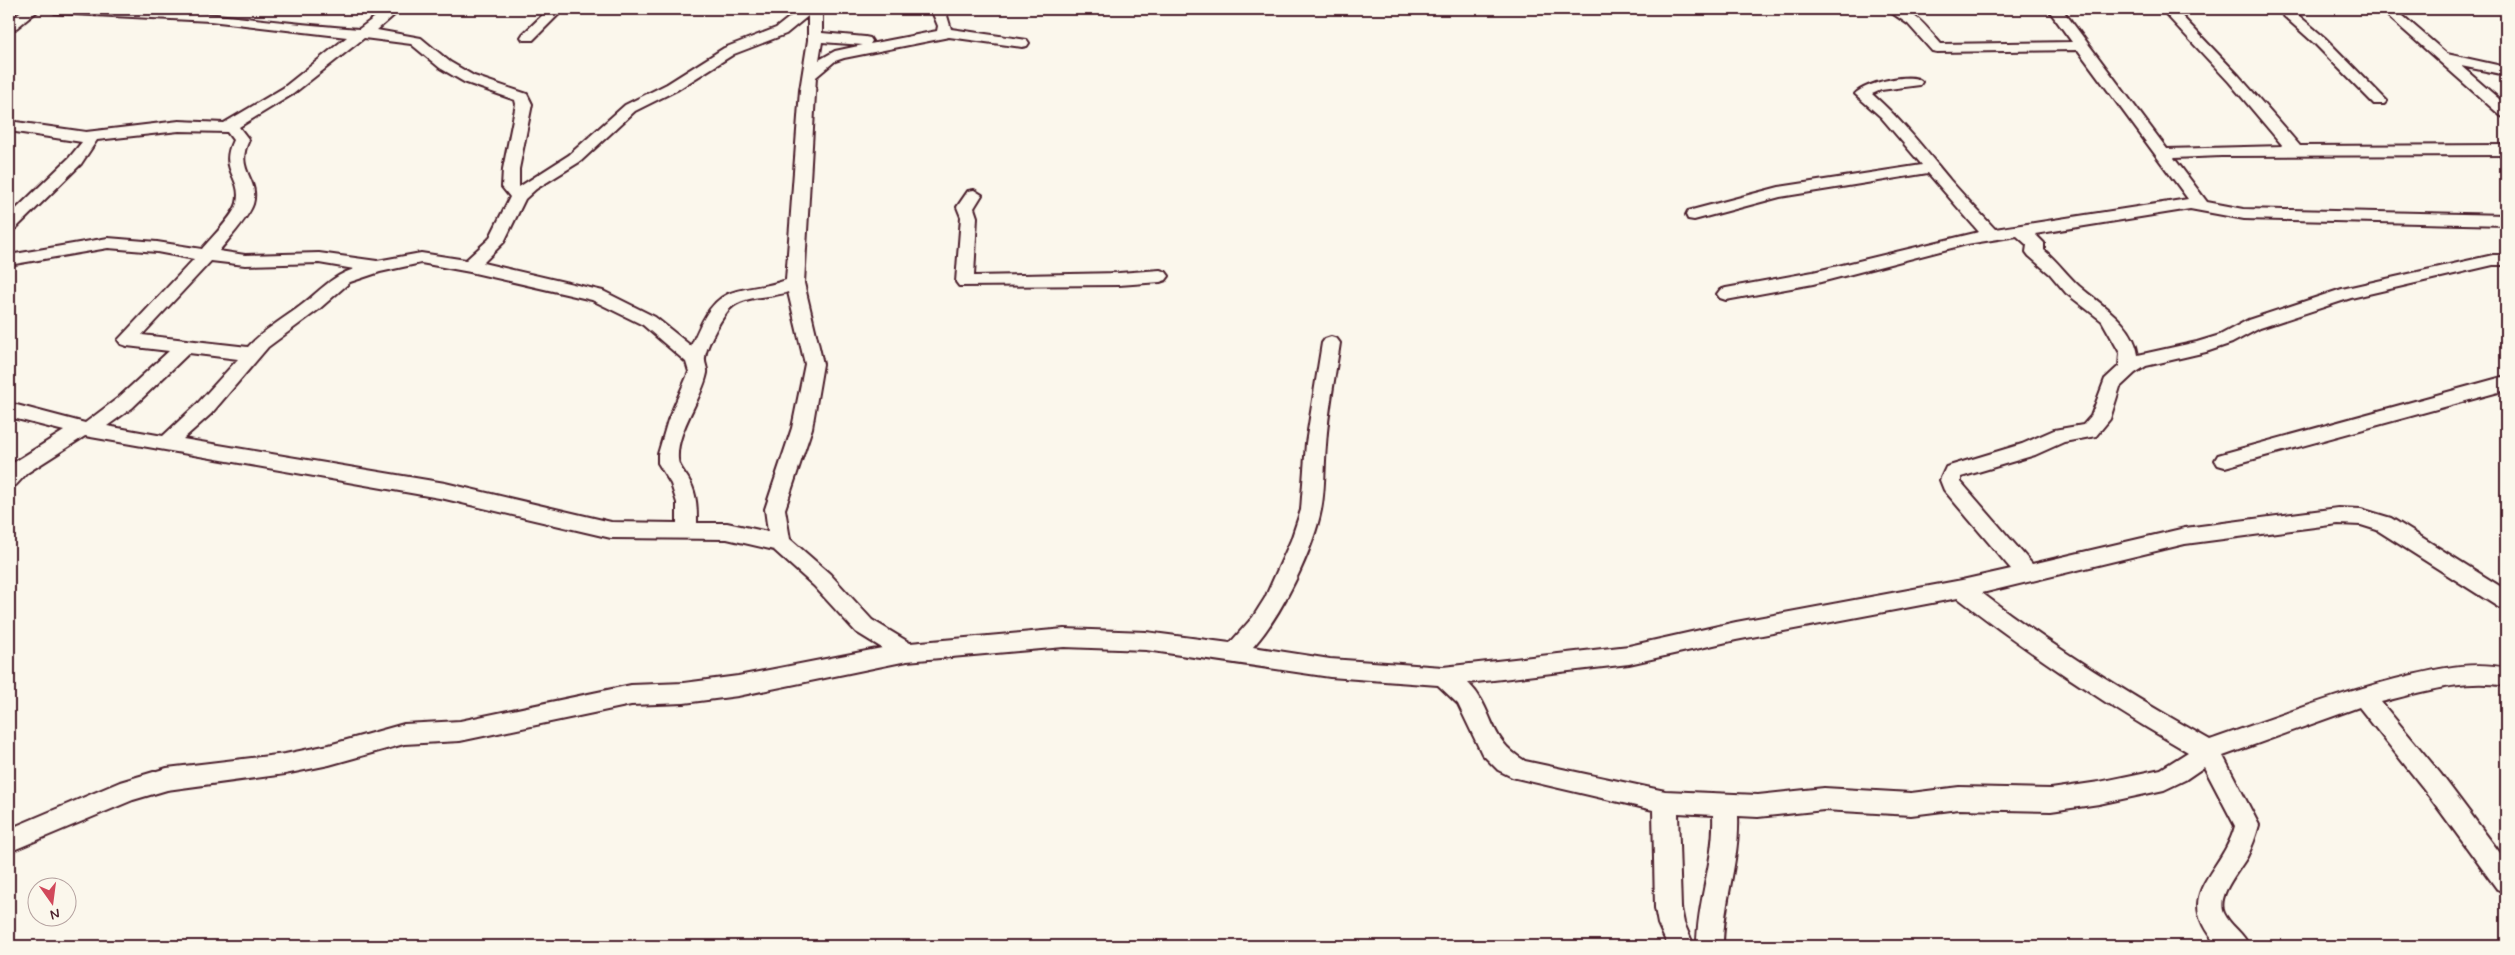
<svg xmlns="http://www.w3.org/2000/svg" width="2515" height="955" font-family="Mynerve,sans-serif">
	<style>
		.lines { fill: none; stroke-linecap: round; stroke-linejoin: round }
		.minor-casing { stroke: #4a1f2b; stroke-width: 4 }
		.minor { fill: #fbf7ec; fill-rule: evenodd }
	</style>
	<rect width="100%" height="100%" fill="#fbf7ec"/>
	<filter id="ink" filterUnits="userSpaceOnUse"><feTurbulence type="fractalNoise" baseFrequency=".02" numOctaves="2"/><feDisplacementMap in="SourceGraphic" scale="10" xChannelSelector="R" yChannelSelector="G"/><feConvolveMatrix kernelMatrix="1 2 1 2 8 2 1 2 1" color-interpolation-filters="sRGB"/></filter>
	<g filter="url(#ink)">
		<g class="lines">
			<g class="minor-casing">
				<path id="minor" d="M24,9H40L14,30L9,31V20Z
					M48,9C152,2 256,22 359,29L386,9H401L377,30L421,38L450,62L474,76L527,94L532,104L519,169V187L569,155L625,105L667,84L724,48L776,28L800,9H822V33L865,37L870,38L872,41L870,44L937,31L938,26L931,9H945L951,29L1027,40L1029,43L1027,46L1022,47L949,37L844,58L835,61L816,77L804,283L823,364L812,428L785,509L790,539L830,574L872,620L910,643L1064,629L1146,632L1230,643L1253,617L1265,598L1291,540L1301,510L1306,443L1322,343L1325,339L1331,337L1337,339L1340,343C1335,377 1328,411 1326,445C1324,467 1325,490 1321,510C1313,551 1281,616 1253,647L1330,659L1443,667L1629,646L1736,622L1962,580L2011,569L1944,490L1940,480L1946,467L2022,444L2054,430L2083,425L2091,416L2105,379L2119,366L2120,353L2102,321L2066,293L2050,274L2029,256L2026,252L2027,245L2017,236L1967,244L1813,284L1726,300L1720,298L1717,294L1720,290L1726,288L1813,272L1979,232L1928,173L1780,197L1694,220L1688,219L1686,215L1688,211L1779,187L1922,165L1881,117L1855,94C1864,83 1914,71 1922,82L1920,85L1881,90L1872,94C1902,120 1925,150 1950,180C1965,197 1980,213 1995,229L2188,199L2078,50L1937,52L1932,51L1908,24L1886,9C1914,7 1924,25 1941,44L2072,42L2048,9H2062L2167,149L2283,146L2229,82L2161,9H2175L2239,76L2300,146L2506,145V155L2221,156L2174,158L2207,202L2244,209L2506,215V225L2244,219L2190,209L2035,234L2044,243V250C2057,261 2067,275 2079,286C2101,305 2134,324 2138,355L2197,342L2220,335L2248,320L2342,289L2493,255H2506V265H2493L2351,298L2260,328L2232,343L2206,352L2146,366L2135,373L2120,387L2110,419L2096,436L2064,442L2035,455L1961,477V482L2032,564L2185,528L2338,508L2361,509L2391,518L2506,590V610L2498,607L2377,530L2361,525L2338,524L2185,544L1982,593C2054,648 2131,696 2210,740C2277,717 2343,691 2412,675C2443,668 2475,661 2506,668V686C2464,678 2422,692 2381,702L2440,773L2506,861V893L2497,889L2424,789L2359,707L2223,756L2259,825C2256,836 2252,847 2247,857C2239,871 2216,896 2224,913C2230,926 2244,933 2249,946H2218C2170,893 2222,875 2235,826L2204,767L2185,780L2164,790L2099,804L2051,811L1959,809L1911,815L1824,810L1758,817L1738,816C1740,860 1723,902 1723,946H1697C1697,901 1715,860 1713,815L1678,813L1681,908L1684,923L1694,946H1668L1658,924L1655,908L1653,810L1512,777L1498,770L1482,754L1458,704L1438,685L1330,677L1146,650L1064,647L907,661L738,696L684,703L631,705L460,741L404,744L329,765L285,774L167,790L133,800L9,852V829L120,782L167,768L285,754L329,745L404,724L460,721L631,685L684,683L738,676L882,648L856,632L814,586L774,550L727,539L611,538L445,499L85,436L27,473L16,485L9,487V467L13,463L64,431L9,417V403L85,423L118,398L169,351L127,346L121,344L118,340L194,259L157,252L108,248L9,265V255L108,238L157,242L202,249C211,238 234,216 237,203C243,177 218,171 233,140L227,132L179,131L97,140L81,164L15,229L9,230V216L69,158L82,142L9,131V121L86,132L179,121L224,123L283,88L347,37L210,21L55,13ZM808,16V40L800,90L786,280C770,286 754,287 737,291C710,297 701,324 691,346L655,317L603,291L483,263L504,242L525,199L536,189L581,161L635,111L677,90L734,54L786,34ZM364,38L411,44L440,68L464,82L515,100L516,104L503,169L502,187L510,197L489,239L466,260L421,253L377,261L319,253L245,255L219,251C228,240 249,217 253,204C260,178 234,171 249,140L239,127L293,94ZM822,42L863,45L835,51L819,60ZM211,261L245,265L319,263L354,269C332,276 321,290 303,304C285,318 263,330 248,347L142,335ZM421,263L470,272L592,300L643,325L686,362L689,372L668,420L658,454V463L671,484L677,503V523L611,522L445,483L183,439L211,414L268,347L318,310L350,282L380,272ZM788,292L805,364L792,428L765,509L768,532L727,523H697C697,509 697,495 690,482C687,475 678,467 678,459C676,431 702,399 707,373C708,368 704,363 705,358C706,346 723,313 733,306C748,295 772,298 788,292ZM189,353L238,359L197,404L163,436L107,426L132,408ZM1958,598C2031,655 2108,706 2188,752L2161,769L2099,782L2051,789L1959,787L1911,793L1824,788L1758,795L1665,791L1525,761C1486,738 1495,709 1468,683L1629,664L1736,640Z
					M549,9H564L533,40H523L521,37L523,34Z
					M2276,9H2291L2325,38L2384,98L2387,101L2384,104H2374L2315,44Z
					M2380,9H2395L2447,54L2506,67V75L2461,66L2506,105V118L2501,116Z
					M974,190L982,195L974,208L977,217L974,276L1119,273L1160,270L1166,272L1169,276L1166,280L1160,282L1119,285L959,286L956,282L961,217L957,207L968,191Z
					M2506,376V390L2225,467L2218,465L2215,460L2218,455L2225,453Z"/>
			</g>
			<use href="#minor" class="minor"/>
		</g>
	</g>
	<rect width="2515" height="955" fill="none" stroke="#fbf7ec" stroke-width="30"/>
	<rect x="15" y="15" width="2485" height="925" fill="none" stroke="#4a1f2b" stroke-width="2" filter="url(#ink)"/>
	<g transform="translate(52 902) rotate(166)"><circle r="24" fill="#fbf7ec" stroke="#b4a19f"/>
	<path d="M0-4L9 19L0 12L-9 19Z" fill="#d1495b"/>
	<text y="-8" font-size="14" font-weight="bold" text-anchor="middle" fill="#4a1f2b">N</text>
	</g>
</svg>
